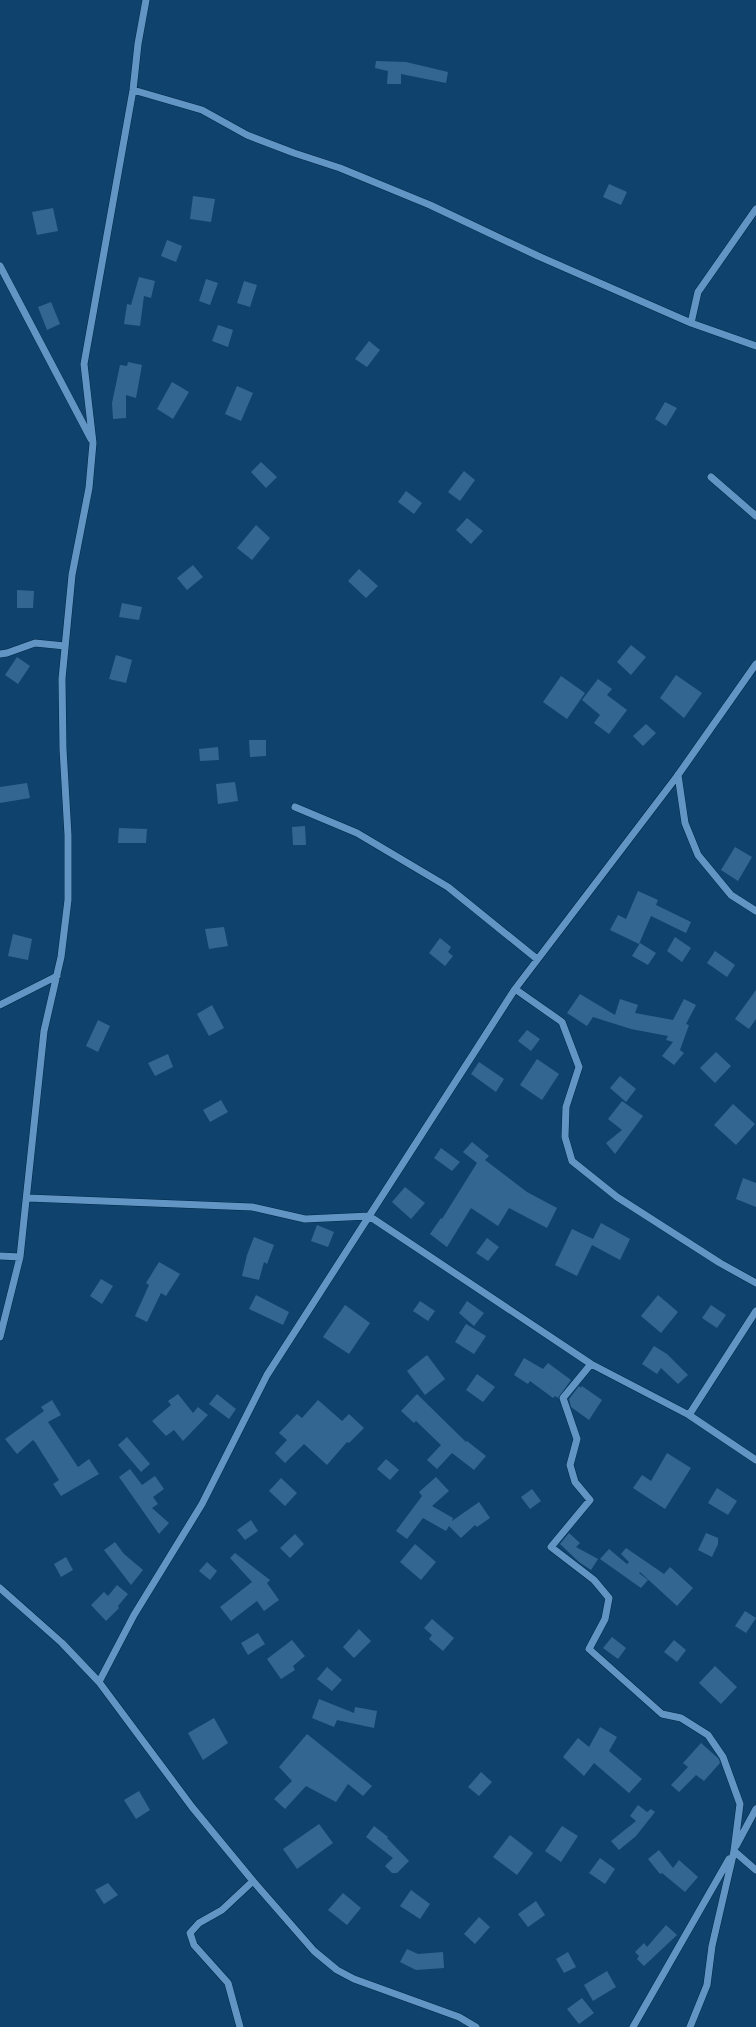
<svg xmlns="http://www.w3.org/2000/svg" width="756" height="2027" font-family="Signika,sans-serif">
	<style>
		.building { fill: #346692 }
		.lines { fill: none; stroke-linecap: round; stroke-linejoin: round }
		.minor-casing { stroke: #012948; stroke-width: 8 }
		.minor { stroke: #6395c4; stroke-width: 7 }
	</style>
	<rect width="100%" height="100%" fill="#0f436d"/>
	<path class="building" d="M376,61L406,62L448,72L446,83L401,74V84H387L388,71L375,68Z
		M609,184L627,192L621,205L603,197Z
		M193,196L215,199L211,222L190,219Z
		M53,208L58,231L37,235L32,212Z
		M167,240L182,246L176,262L161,256Z
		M139,277L155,281L151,298L144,296L140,326L124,324L127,304L131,305Z
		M206,279L218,283L210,305L199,301Z
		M244,281L257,285L250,307L237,303Z
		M51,302L60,324L47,330L38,307Z
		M218,325L233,330L228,347L212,341Z
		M369,341L380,350L367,367L355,359Z
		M128,362L142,365L136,398L126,395V418L113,419L112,403L120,365L127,366Z
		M172,382L189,392L173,419L157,409Z
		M237,386L253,393L241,421L225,414Z
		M665,402L677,408L666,426L655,419Z
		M261,462L277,477L266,488L251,472Z
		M464,471L475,480L460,501L448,492Z
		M406,491L422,503L414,514L398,502Z
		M467,518L483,531L471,544L456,530Z
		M256,525L270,538L252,560L237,548Z
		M193,565L203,577L187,590L177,578Z
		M359,569L378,586L366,598L348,581Z
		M17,590L34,591L33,608H17Z
		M122,603L142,607L139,620L119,617Z
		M631,645L646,657L631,675L617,662Z
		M116,655L132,660L126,683L109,679Z
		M17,657L30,666L18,684L5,675Z
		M676,675L702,693L684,718L660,698Z
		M561,676L585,693L567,719L543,702Z
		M598,679L612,689L607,695L627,710L609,734L594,723L600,715L582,700Z
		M646,724L656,733L643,746L633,736Z
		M249,740H266V756L250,757Z
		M218,747L219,760L200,761L199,749Z
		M235,782L238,801L218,804L216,784Z
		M27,783L30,798L0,803V787Z
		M305,826L306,845H293L292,827Z
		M119,828L147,829L146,843H118Z
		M735,847L752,857L738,881L721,870Z
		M638,891L658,900L656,905L691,922L686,933L651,916L639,944L610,930L618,915L626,919Z
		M224,927L228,946L209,949L205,929Z
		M13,934L32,939L28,960L8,956Z
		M675,937L691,948L682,962L667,951Z
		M440,938L451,947L448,952L453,956L445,966L429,953Z
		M640,943L656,953L648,965L632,956Z
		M715,951L735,965L727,977L707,963Z
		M756,990V1019L749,1029L735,1019Z
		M580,994L615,1015L620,999L638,1005L635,1013L673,1020L684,999L696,1005L686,1024L689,1025L680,1050L684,1053L674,1065L662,1056L673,1042L666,1040L668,1036L631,1029L593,1017L587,1026L567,1013Z
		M212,1005L224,1028L209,1036L197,1014Z
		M98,1020L110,1026L98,1052L86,1046Z
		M527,1030L540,1039L531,1051L518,1041Z
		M716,1052L731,1066L715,1083L700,1068Z
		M168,1054L173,1067L155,1076L148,1063Z
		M537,1059L559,1074L542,1100L520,1085Z
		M479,1062L504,1079L496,1092L471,1074Z
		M620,1076L636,1089L626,1102L610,1088Z
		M221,1100L228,1112L210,1122L203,1110Z
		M622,1101L643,1116L615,1154L606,1143L622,1130L608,1119Z
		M733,1104L755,1124L736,1145L714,1125Z
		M472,1142L489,1156L485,1160L527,1192L557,1208L547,1228L509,1208L498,1226L471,1208L447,1247L430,1234L441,1218L442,1219L477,1163L463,1152Z
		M441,1148L460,1162L452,1171L434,1158Z
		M743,1178L756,1183V1207L736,1199Z
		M405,1187L425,1203L411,1219L392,1202Z
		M601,1223L630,1239L620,1260L592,1245L577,1276L555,1265L572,1229L593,1239Z
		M317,1225L334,1232L328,1247L311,1241Z
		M254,1237L274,1245L267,1264L264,1262L259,1280L242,1276L247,1255Z
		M487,1238L499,1247L488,1261L476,1253Z
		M159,1262L180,1274L166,1296L161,1293L147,1322L135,1316L149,1285L146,1283Z
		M101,1279L113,1286L102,1304L90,1296Z
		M256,1295L289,1312L283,1325L249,1309Z
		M658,1295L678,1312L661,1333L641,1316Z
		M420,1301L435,1311L428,1321L413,1311Z
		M467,1301L484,1313L474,1326L459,1313Z
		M345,1305L370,1323L349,1354L323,1337Z
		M711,1305L726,1315L717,1328L702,1318Z
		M466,1324L486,1336L474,1354L455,1342Z
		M654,1346L667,1354L688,1375L678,1384L661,1368L657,1374L642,1364Z
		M427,1355L445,1379L425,1395L407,1371Z
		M524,1358L543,1369L548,1363L571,1380L558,1398L555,1396L553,1398L530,1381L528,1384L514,1375Z
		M477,1374L495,1387L483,1402L466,1390Z
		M579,1386L581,1388L582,1386L602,1400L589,1420L571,1407L569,1399Z
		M178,1394L193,1413L198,1407L208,1415L183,1441L174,1430L166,1436L152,1421L171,1405L168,1401Z
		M217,1394L236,1409L229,1419L209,1404Z
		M417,1394L466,1442L467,1441L486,1456L474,1470L452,1453L437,1469L427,1460L441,1445L416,1421L414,1423L401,1411Z
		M52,1400L61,1415L48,1422L78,1467L89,1459L99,1474L61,1496L53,1484L59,1480L35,1442L33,1440L17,1454L5,1439L44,1411L41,1407Z
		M318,1400L342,1421L349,1414L364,1428L349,1443L347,1442L327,1465L304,1444L285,1463L275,1453L287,1440L279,1433L297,1414L302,1418Z
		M127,1437L150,1464L141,1472L118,1445Z
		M667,1453L691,1468L665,1509L633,1488L642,1475L651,1481Z
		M386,1459L399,1470L390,1480L377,1469Z
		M130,1469L142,1485L155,1476L164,1489L153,1497L158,1504L152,1508L169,1523L159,1534L119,1477Z
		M436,1477L449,1491L432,1506L453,1518L452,1521L479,1502L490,1518L477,1527L475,1525L461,1538L449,1526L446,1531L423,1518L407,1539L396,1531L422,1496L419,1492Z
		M281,1478L297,1493L285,1506L269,1491Z
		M717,1488L737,1501L728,1515L708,1503Z
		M532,1489L541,1501L530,1509L521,1497Z
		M251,1520L258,1531L245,1540L237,1530Z
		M569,1533L580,1543L576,1547L598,1559L591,1570L579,1562L560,1544Z
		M706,1533L718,1538V1544L712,1557L698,1550Z
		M295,1534L304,1544L290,1558L280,1548Z
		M115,1542L124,1554L143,1570L131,1585L104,1550Z
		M415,1544L436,1562L421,1580L400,1562Z
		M626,1548L664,1574L670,1567L693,1588L677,1606L640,1572L639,1573L648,1580L641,1588L600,1559L609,1549L627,1564L629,1562L621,1554Z
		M235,1553L270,1580L267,1583L279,1600L264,1611L257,1601L231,1621L220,1607L252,1582L230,1558Z
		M66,1557L73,1570L61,1577L54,1564Z
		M207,1562L217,1571L210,1580L199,1571Z
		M117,1585L128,1594L118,1606L119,1608L106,1621L91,1605L104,1592L108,1596Z
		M745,1611L756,1618L746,1633L735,1626Z
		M432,1619L454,1638L443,1651L429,1639L432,1635L424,1628Z
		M359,1629L371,1641L354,1658L343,1647Z
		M258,1633L265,1644L248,1655L241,1643Z
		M612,1637L626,1648L618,1659L603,1648Z
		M292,1640L305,1656L293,1666L295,1670L281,1679L267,1659Z
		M674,1640L686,1650L677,1662L664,1652Z
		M715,1666L737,1687L721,1704L699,1683Z
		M327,1667L342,1680L332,1691L317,1679Z
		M319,1699L354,1713L355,1707L377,1711L374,1728L337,1720L334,1727L312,1718Z
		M214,1718L228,1743L203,1760L188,1733Z
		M600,1727L617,1737L609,1751L642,1779L629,1793L594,1763L584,1776L563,1757L578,1738L589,1747Z
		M307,1734L372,1786L363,1796L348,1784L336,1802L306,1786L285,1809L274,1799L292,1781L279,1767Z
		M701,1743L719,1759L720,1763L704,1781L696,1775L679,1792L671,1785L688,1767L683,1763Z
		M481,1772L492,1782L479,1796L468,1787Z
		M139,1791L150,1810L136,1819L124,1800Z
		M638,1805L647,1812L651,1809L655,1812L636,1836L619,1850L611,1841L636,1821L630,1816Z
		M319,1824L333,1843L297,1869L283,1849Z
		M374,1826L388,1837L387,1838L409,1861L397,1873H392L385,1866L393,1858L366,1837Z
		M562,1826L578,1836L561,1862L545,1851Z
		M510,1835L533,1853L517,1875L493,1857Z
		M659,1850L673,1868L679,1860L698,1877L685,1892L662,1873L660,1874L648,1859Z
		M600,1858L615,1869L605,1884L589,1873Z
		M108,1883L118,1895L104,1904L95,1890Z
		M411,1890L430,1904L420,1919L400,1906Z
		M343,1893L361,1908L347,1925L328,1910Z
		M536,1901L545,1915L528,1927L518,1914Z
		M479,1917L490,1927L475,1944L464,1934Z
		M666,1925L677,1935L644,1966L637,1959L639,1956L635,1952L644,1943L647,1947Z
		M407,1949L418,1954L443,1952L444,1968L416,1970L400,1962Z
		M568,1952L576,1967L564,1973L556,1959Z
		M607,1971L616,1987L593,2001L584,1985Z
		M582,1998L594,2013L579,2024L567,2009Z"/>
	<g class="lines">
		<g class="minor-casing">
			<path id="minor" d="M133,90L202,110L247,135L294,153L340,168L430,205L538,256L691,323L756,346
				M0,266L91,439
				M691,323L698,292L756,209
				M711,477L756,516
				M0,654L7,653L35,643L65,646
				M678,775L685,823L698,855L731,895L756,911
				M295,807L357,833L448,887L537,959
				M515,989L562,1022L579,1067L566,1107L565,1137L572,1161L617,1197L720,1263L756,1283
				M0,1005L57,976
				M28,1198L252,1207L305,1219L369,1216L591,1364L689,1415L756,1460
				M0,1256L20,1257
				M0,1337L20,1257L44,1031L61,957L68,900V835L63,749L62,679L72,575L89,488L93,443L84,364L133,90L138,44L146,0
				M591,1364L563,1398L577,1439L570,1465L575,1482L590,1500L551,1547L594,1580L609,1598L605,1619L589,1649L662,1714L681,1718L708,1735L723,1757L740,1804L734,1851L712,1946L707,1985L690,2027
				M689,1415L756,1311
				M0,1588L62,1643L99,1682L192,1807L253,1881L314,1951L337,1970L354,1979L459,2017L476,2027
				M99,1682L134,1615L202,1504L267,1375L515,989L678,775L756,664
				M736,1846L756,1809
				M734,1851L756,1870
				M240,2027L228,1983L194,1945L190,1933L199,1923L222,1910L253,1881
				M633,2027L729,1859"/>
		</g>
		<use href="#minor" class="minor"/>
	</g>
</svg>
